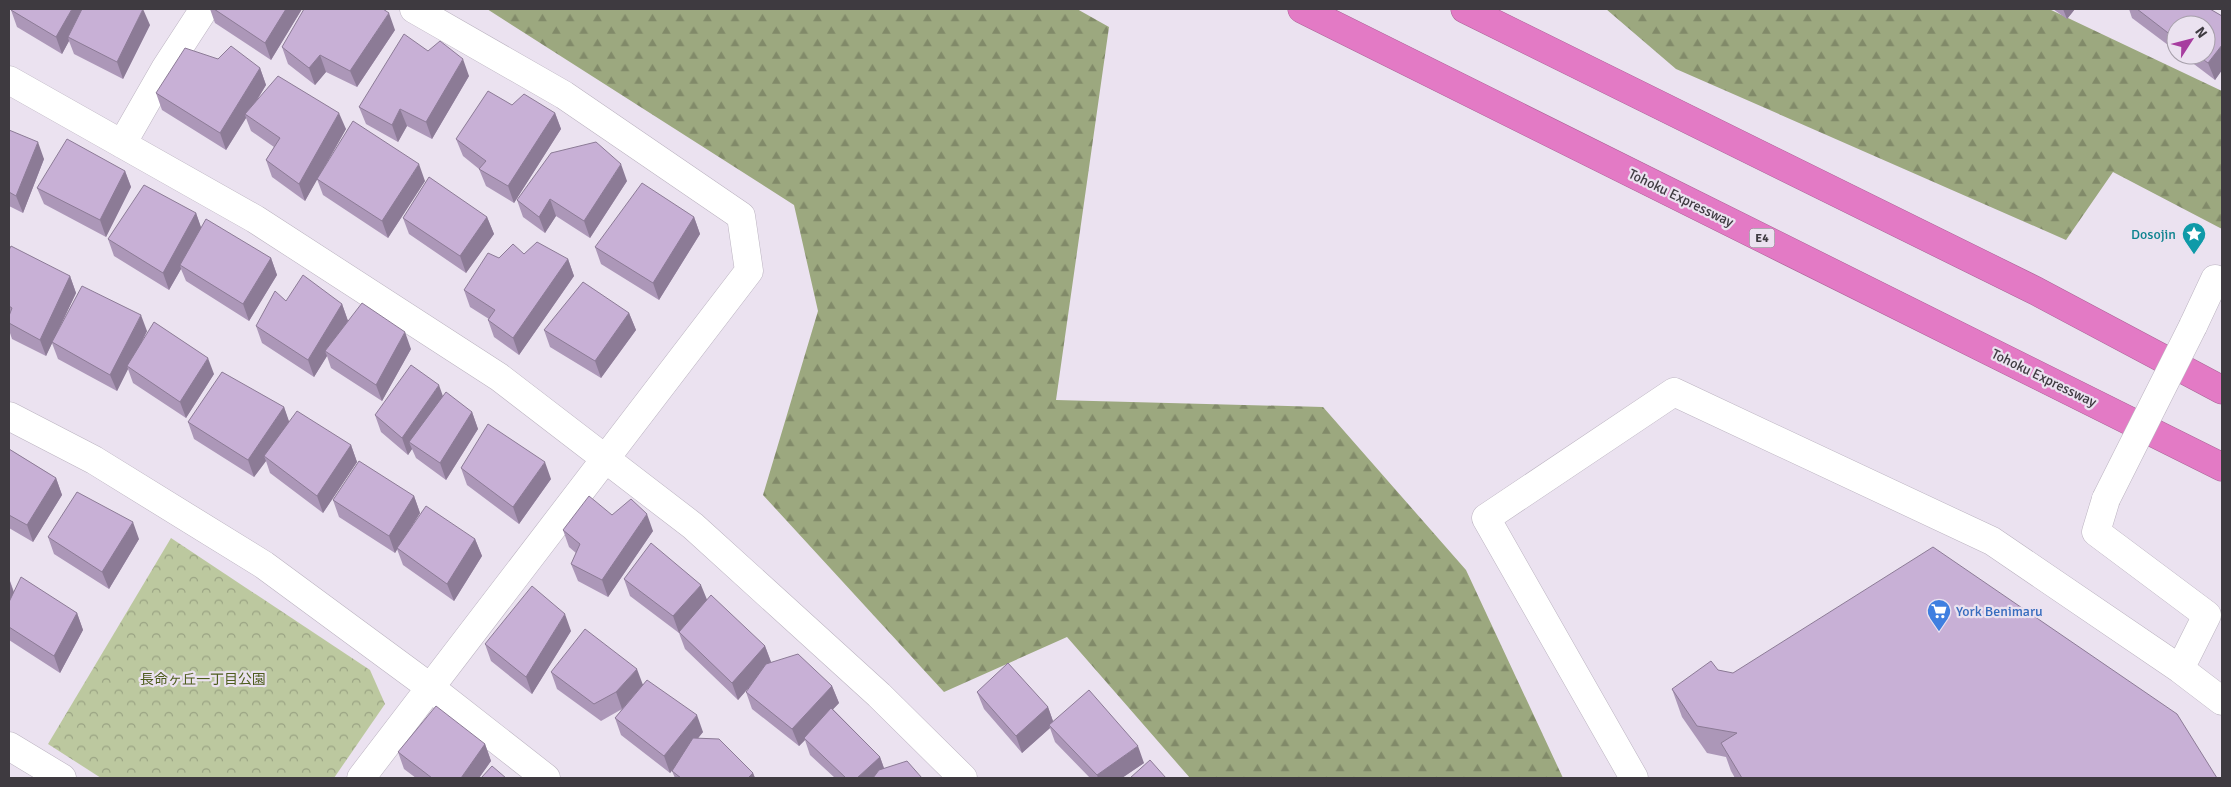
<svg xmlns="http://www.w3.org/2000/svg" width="2231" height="787" font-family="Signika,'Noto Sans JP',sans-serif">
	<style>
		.forest { fill: url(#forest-firs) }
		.park { fill: url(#park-crowns) }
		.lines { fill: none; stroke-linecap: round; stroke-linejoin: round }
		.minor-casing { stroke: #bbb3c0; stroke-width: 29 }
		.motorway-casing { stroke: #a96496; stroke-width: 29 }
		.minor { stroke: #fff; stroke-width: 28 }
		.motorway { stroke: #e37ac5; stroke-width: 28 }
		.minor-bridge-casing { stroke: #bbb3c0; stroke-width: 29; stroke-linecap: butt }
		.minor-bridge { stroke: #fff; stroke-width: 28 }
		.wall { fill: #ac97b8 }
		.shaded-wall { fill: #8c7b96 }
		.building { fill: #c8b0d6; stroke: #8c7b96 }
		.labels { text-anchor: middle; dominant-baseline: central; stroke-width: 4.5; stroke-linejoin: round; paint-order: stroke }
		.shield { fill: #ebe2f0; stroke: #726c75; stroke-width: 1 }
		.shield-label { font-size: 12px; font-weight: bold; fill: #3e3a40 }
		.street-label { font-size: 14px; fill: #3e3a40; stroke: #ebe2f0 }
		.culture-label { font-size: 14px; fill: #0d838f; stroke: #ebe2f0; text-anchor: end }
		.shop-label { font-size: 14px; fill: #366cbe; stroke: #ebe2f0; text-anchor: start }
		.park-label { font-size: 14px; fill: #4e5d1e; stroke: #ebe2f0 }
	</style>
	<defs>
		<pattern id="forest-firs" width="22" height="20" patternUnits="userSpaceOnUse" patternTransform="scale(1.25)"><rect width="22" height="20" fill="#9ca87f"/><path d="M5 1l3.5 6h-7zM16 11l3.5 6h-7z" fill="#818a69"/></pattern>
		<pattern id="park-crowns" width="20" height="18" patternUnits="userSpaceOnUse" patternTransform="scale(1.25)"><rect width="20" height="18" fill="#bcc89f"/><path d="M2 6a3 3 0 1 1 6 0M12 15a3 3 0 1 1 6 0" fill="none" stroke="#9aa383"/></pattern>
	</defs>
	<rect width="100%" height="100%" fill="#ebe2f0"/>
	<path class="forest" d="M487,9H1077L1109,27L1056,400L1323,407L1466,570L1563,778H1190L1067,637L944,692L763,495L818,311L794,205Z
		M1606,9H2049L2222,91V229L2113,172L2066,240L1676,69Z"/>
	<path class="park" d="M171,538L370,670L385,704L334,778H101L48,744Z"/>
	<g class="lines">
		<g class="minor-casing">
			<path id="minor" d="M9,80L255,219L499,377L693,526L879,695L963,778
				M122,144L165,69L204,9
				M2193,326L2215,279L2222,284
				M9,416L94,460L264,565L431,688L546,778
				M2106,499L2096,532L2207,615L2180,669
				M9,746L62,778
				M361,778L749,271L741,216L564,95L414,9
				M1634,778L1486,518L1674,392L1992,541L2180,669L2222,701"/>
		</g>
		<g class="motorway-casing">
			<path id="motorway" d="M1302,9L2222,467
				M1465,9L2036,291L2222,390"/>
		</g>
		<use href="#minor" class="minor"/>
		<use href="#motorway" class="motorway"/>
		<g class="minor-bridge-casing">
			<path id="minor-bridge" d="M2106,499L2193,326"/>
		</g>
		<use href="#minor-bridge" class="minor-bridge"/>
	</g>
	<path class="wall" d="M210,9H302L271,60L215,23Z
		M2053,9H2075L2067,19Z
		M2129,9H2210L2222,16V70L2215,80L2182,55H2206L2176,25V51L2132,18Z
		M11,10L150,25L123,79L74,54L69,41L62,54L17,27Z
		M395,30L357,87L326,72L315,85L288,64L282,47Z
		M428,51L469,76L432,139L407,126L398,142L366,124L359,107Z
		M218,59L260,68L266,85L256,102L346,129L324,168L425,181L388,238L323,195L317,179L305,201L272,177L266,160L274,147L251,131L246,118L226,150L162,110L156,93Z
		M512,105L555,113L561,129L514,203L486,186L479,169L463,156L456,139Z
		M9,130L44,159L23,213L9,206Z
		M125,171L131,187L106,237L44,204L37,188Z
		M627,181L590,238L556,216L545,233L523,217L517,200Z
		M196,213L201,228L271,258L277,275L249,321L186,281L181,269L169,290L114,256L108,239Z
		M487,217L494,234L466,273L409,234L403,218Z
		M694,217L700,234L659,300L601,264L595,247Z
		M9,250L70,276L76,293L59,329L147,331L139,348L214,374L186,418L133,383L128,369L117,391L58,359L52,343L46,356L12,339L9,330Z
		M524,254L568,259L574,276L519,355L494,337L488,320L489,319L470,307L464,290L499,258Z
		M286,301L342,304L348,321L411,349L382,401L331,368L327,356L314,377L262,343L256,326Z
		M629,313L636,330L601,378L550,347L544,330Z
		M443,396L472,412L478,429L446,480L416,458L412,449L408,455L381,432L375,415Z
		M284,407L289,423L351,445L357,462L323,513L270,473L266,461L254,477L194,439L188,422Z
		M9,449L56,478L62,495L33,542L9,528Z
		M461,468L551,479L519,524L467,485Z
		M414,496L420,513L412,526L475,539L482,556L454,601L403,565L397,549L395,553L339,517L333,500Z
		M612,515L653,531L608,597L578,581L571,564L576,553L569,547L563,530Z
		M48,537L139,539L109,589L54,554Z
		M9,578L14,592L77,613L83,630L60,673L9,640Z
		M624,579L707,600L765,646L771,662L832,686L839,703L833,709L880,757L884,768L922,778H835L810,755L805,740L799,746L752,709L746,692L751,685L738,700L685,649L679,633L630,596Z
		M571,631L532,694L491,661L485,644Z
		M1718,670L2217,778H1735L1731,771L1726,757L1707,753L1682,717L1672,689Z
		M551,672L643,684L703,732L698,738L753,773L755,778H675L672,771L675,767L670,773L621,735L615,718L622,709L601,721L557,689Z
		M977,692L1048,707L1053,721L1144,763L1122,778H1090L1055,742L1050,728L1022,753L984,709Z
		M485,744L491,761L479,778H416L404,769L398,752Z"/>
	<path class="shaded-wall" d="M72,9H87L68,37L69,41L62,54L56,37Z
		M143,9L150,25L123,79L117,62Z
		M286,9H302L271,60L265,43Z
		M2063,9H2075L2067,19Z
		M389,13L395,30L357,87L350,71Z
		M2222,45V70L2215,80L2208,63Z
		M320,55L326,72L315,85L309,68Z
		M463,59L469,76L432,139L426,122Z
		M260,68L266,85L247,116L245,114L246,118L226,150L220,133Z
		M400,109L407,126L398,142L392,125Z
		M339,113L346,129L305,201L299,184Z
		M555,113L561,129L514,203L508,186Z
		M38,142L44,159L23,213L16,196Z
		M419,164L425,181L388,238L382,221Z
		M621,164L627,181L590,238L584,221Z
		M125,171L131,187L106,237L100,220Z
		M550,199L556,216L545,233L539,217Z
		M196,213L202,230L180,265L181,269L169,290L163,273Z
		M487,217L494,234L466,273L460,256Z
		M694,217L700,234L659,300L653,283Z
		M271,258L277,275L249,321L243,304Z
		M568,259L574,276L519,355L513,338Z
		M70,276L76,293L46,356L40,340Z
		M342,304L348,321L325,351L327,356L314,377L308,360Z
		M629,313L636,330L601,378L595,361Z
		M141,315L147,331L129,367L127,366L128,369L117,391L110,375Z
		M405,332L411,349L382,401L376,385Z
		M208,358L214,374L186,418L180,402Z
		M439,385L445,402L409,442L412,449L408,455L402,438Z
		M284,407L290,424L264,456L266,461L254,477L248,460Z
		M472,412L478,429L446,480L440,463Z
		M351,445L357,462L323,513L317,496Z
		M545,462L551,479L519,524L513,507Z
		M56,478L62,495L33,542L27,525Z
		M414,496L420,513L395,553L389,536Z
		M647,514L653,531L608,597L602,580Z
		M133,522L139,539L109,589L102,572Z
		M475,539L482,556L454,601L447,584Z
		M9,579L15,596L9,607Z
		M701,585L708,602L679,633L673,616Z
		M77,613L83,630L60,673L54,656Z
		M565,614L571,631L532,694L526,677Z
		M765,646L771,662L738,700L732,683Z
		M637,669L643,685L622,709L616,692Z
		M832,686L839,703L805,739L804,738L805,740L799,746L792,729Z
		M1048,707L1054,724L1049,725L1050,728L1022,753L1016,736Z
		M697,715L703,732L670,773L664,756Z
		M485,744L491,761L479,778H461Z
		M1138,746L1144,763L1122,778H1098L1097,775Z
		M880,757L886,774L881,778H857Z
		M753,773L755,778H748Z"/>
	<path class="building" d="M11,9H72L56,37L11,10Z
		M82,9H143L117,62L68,37Z
		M214,9H286L265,43Z
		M304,9H383L389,13L350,71L320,55L309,68L282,47Z
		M2137,9H2210L2222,16V45L2208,63L2197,55H2206V25H2176V39Z
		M404,34L428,51L440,41L463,59L426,122L400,109L392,125L359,107Z
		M231,46L260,68L220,133L156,93L185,48L218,59Z
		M278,76L339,113L299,184L266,160L280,138L245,114Z
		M488,91L512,105L524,94L555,113L508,186L479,169L486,161L456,139Z
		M353,121L419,164L382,221L317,179Z
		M9,130L38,142L16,196L9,192Z
		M67,139L125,171L100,220L37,188Z
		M596,142L621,164L584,221L550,199L539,217L517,200L551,153Z
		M429,177L487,217L460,256L403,218Z
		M642,183L694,217L653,283L595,247Z
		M144,185L196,213L163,273L108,239Z
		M206,219L271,258L243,304L180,265Z
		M537,242L568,259L513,338L488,320L495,310L464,290L488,253L499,258L513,244L524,254Z
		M11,246L70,276L40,340L9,323V316L12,308L9,306V250Z
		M303,275L342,304L308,360L256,326L275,291L286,301Z
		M583,282L629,313L595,361L544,330Z
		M82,286L141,315L110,375L52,342Z
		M362,303L405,332L376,385L325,351Z
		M154,322L208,358L180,402L127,366Z
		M411,365L439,385L402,438L375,415Z
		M222,372L284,407L248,460L188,422Z
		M446,392L472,412L440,463L409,442Z
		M297,411L351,445L317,496L264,456Z
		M488,424L545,462L513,507L461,468Z
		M9,449L56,478L27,525L9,515Z
		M359,461L414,496L389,536L333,500Z
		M77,492L133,522L102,572L48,537Z
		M589,496L612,515L631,499L647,514L602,580L571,564L580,544L563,530Z
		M426,506L475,539L447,584L397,548Z
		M651,543L701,585L673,616L624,579Z
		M1933,547L2177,714L2217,778H1742L1721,743L1737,733L1697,726L1672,689L1711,661L1718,670L1733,673Z
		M21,577L77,613L54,656L9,627V602Z
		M532,586L565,614L526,677L485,644Z
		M711,595L765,646L732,683L679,632Z
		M585,629L637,669L616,692L594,704L551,672Z
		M798,654L832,686L792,729L746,692L766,664Z
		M1008,663L1048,707L1016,736L977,692Z
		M647,680L697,715L664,756L615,718Z
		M1089,690L1138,746L1097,775L1049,725Z
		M436,706L485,744L461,778H432L398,752Z
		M831,708L880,757L857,778H846L804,738Z
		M693,738L719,739L753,773L748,778H681L672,771Z
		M1150,760L1166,778H1130Z
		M907,761L922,778H873L879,770Z
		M492,766L506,778H481Z"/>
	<defs>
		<g id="sight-pin" transform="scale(1.25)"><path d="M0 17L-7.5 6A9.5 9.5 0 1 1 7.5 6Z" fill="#0f9aa8" stroke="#ebe2f0"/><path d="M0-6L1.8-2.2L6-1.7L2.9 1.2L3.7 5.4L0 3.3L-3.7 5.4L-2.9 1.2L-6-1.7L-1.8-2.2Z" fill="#fff"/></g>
		<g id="supermarket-pin" transform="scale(1.25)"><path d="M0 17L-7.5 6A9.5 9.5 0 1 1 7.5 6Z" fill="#3f7fe0" stroke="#ebe2f0"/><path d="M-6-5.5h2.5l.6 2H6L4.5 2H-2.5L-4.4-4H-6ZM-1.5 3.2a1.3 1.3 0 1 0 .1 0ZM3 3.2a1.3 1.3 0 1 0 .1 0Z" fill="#fff"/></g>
	</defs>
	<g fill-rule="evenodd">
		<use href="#sight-pin" x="2194" y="234"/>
		<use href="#supermarket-pin" x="1939" y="611"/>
	</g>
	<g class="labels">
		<rect class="shield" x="1749.5" y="228.5" width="25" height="19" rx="4"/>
		<g class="shield-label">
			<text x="1762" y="238">E4</text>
		</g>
		<g class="street-label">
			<text transform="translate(1681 198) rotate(26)">Tohoku Expressway</text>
			<text transform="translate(2044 378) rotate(26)">Tohoku Expressway</text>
		</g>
		<g class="culture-label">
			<text x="2176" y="234">Dosojin</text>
		</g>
		<g class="shop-label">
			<text x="1956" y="611">York Benimaru</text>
		</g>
		<g class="park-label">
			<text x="203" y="679">長命ヶ丘一丁目公園</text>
		</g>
	</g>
	<rect width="2231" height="787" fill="none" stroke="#3e3a40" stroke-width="20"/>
	<g transform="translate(2191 40) rotate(54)"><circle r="24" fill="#ebe2f0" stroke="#a69faa"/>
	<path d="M0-4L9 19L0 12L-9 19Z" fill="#a73d9f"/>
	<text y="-8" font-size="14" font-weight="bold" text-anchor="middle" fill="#3e3a40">N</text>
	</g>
</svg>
